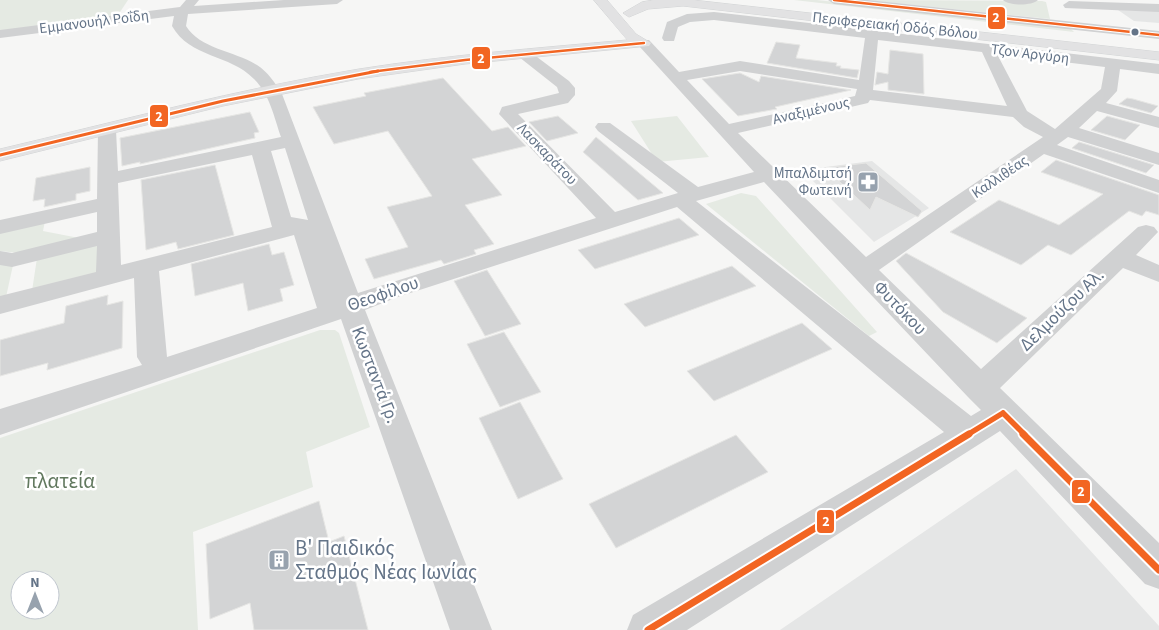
<svg xmlns="http://www.w3.org/2000/svg" width="1159" height="630" font-family="'Source Sans 3',sans-serif">
	<style>
		.built { fill: #e5e6e6 }
		.green { fill: #e5eae3; fill-rule: evenodd }
		.building { fill: #d3d4d5; stroke: #e6e6e4 }
		.lines { fill: none; stroke-linecap: round; stroke-linejoin: round }
		.major-casing { stroke: #d2d4d5; stroke-width: 1 }
		.minor { fill: #d0d1d2; fill-rule: evenodd }
		.major { fill: #e2e2e3; fill-rule: evenodd }
		.bus-1-far3-casing { stroke: #fff; stroke-width: 4.5 }
		.bus-1-far2-casing { stroke: #fff; stroke-width: 5.5 }
		.bus-1-far1-casing { stroke: #fff; stroke-width: 9 }
		.bus-1-casing { stroke: #fff; stroke-width: 11 }
		.bus-1-far3 { stroke: #f26522; stroke-width: 2.5 }
		.bus-1-far2 { stroke: #f26522; stroke-width: 3 }
		.bus-1-far1 { stroke: #f26522; stroke-width: 5.5 }
		.bus-1 { stroke: #f26522; stroke-width: 7 }
		.bus-dot { fill: #647488; stroke: #fff; stroke-width: 2 }
		.labels { text-anchor: middle; dominant-baseline: central; stroke-width: 5; stroke-linejoin: round; paint-order: stroke }
		.far-street-label { font-size: 15px; fill: #647488; stroke: #fff }
		.far-poi-label { font-size: 15px; fill: #647488; stroke: #fff; text-anchor: end }
		.street-label { font-size: 18px; fill: #647488; stroke: #fff }
		.near-park-label { font-size: 21px; fill: #62795f; stroke: #fff }
		.near-poi-label { font-size: 21px; fill: #647488; stroke: #fff; text-anchor: start }
		.line-badge { stroke: #fff; stroke-width: 2 }
		.badge-label { font-size: 14px; text-anchor: middle; font-weight: bold; fill: #fff }
	</style>
	<rect width="100%" height="100%" fill="#f6f6f5"/>
	<path class="built" d="M1118,10L1159,11V23L1134,21Z
		M872,161L929,208L874,242L802,170Z
		M1016,469L1159,626V630H780Z"/>
	<path class="green" d="M0,0H128L116,18L0,33Z
		M794,0H817L1070,28L1074,32Z
		M866,0L1042,1L1046,2L1050,19Z
		M677,116L709,157L657,162L631,121Z
		M741,193L756,196L877,332L869,336L706,204Z
		M45,221L43,231L79,238L19,253L0,251V231Z
		M101,242L100,273L32,291L37,258Z
		M0,264L13,265L6,297L0,299Z
		M320,330H335L339,333L370,427L306,452L313,487L193,532L198,630H0V438ZM20,580H50V610H20Z"/>
	<path class="building" d="M776,42L800,45L796,58L837,63L836,66H841L840,68L859,70L857,78L767,63Z
		M890,50L923,54L924,94L888,90V82L875,85L877,72L888,74Z
		M740,73L759,82L761,76L851,90L775,107L777,109L738,116L702,79Z
		M443,78L492,131L508,127L526,146L472,159L502,195L465,205L494,244L474,250L476,254L444,264L441,260L374,279L365,259L408,247L387,207L432,196L388,131L334,144L313,107L366,96L364,93Z
		M1127,98L1133,99L1158,106L1151,113L1119,104Z
		M250,112L259,132L254,133L255,138L140,164V162L122,166L120,138Z
		M558,116L578,133L547,141L529,122Z
		M1107,116L1140,125L1125,140L1091,130Z
		M596,137L663,193L638,200L583,152Z
		M1079,142L1154,165L1146,173L1072,148Z
		M1056,160L1159,195V215L1146,211L1142,216L1129,211L1071,255L1048,245L1021,265L950,232L999,200L1059,225L1103,194L1041,172Z
		M866,163L922,211L918,217L876,197L870,210L825,168Z
		M215,165L234,235L178,249L176,242L146,250L141,180Z
		M90,167V191L76,194V200L44,207L45,199L33,201L36,178Z
		M679,218L699,235L595,269L578,250Z
		M269,244L272,255L284,252L294,285L280,289L283,301L248,311L243,283L195,296L191,264Z
		M906,253L1027,318L997,343L943,312L896,261Z
		M732,266L756,286L645,327L624,304Z
		M487,270L521,324L485,336L454,281Z
		M108,295L107,305L123,301L122,348L47,370L48,363L0,376V340L64,323L66,306Z
		M802,323L832,349L714,401L687,371Z
		M504,332L541,392L500,407L467,344Z
		M520,402L563,479L518,499L479,418Z
		M736,435L768,472L616,548L589,504Z
		M319,501L329,542L344,536L368,630H254L250,603L210,619L206,544Z"/>
	<g class="lines">
		<g class="major-casing">
			<path id="major" d="M594,0H607L636,34L651,43L649,46L465,64L358,79L223,106L0,161V149C119,121 238,89 359,69C448,55 537,48 627,40Z
				M654,0H693L1159,52V60L683,6L648,9L629,17L623,13L642,2Z"/>
		</g>
		<path class="minor" d="M186,0H199L194,6L284,0H343L337,4L188,14L186,26C200,49 235,51 257,65C268,72 275,83 282,94L358,293L596,218L499,114L502,107L559,93L557,87L519,57L517,54L519,51H529L569,81L575,88V95L568,103L518,114L615,212L678,193L598,131L595,127L598,123H610L698,187L754,172L639,46L637,43L639,40H649L679,72L740,61L859,80L865,38L714,20L690,22L678,27L674,41H664L662,38L667,22L687,14L714,12L1159,64V74L1120,69L1117,91L1106,103L1159,117V128L1097,111L1079,128L1159,153V165L1068,137L1057,145L1159,180V193L1044,154L879,270L981,369L1138,227L1146,225L1154,227L1158,232L1136,255L1159,265V282L1123,268L1000,388L1159,543V589L1145,584L1000,431L687,630H627L633,615L944,432L677,207L398,297L365,310L492,630H450L341,319L0,435V409L142,365L137,357L134,278L0,314V296L96,272L97,246L12,267L0,265V251L12,253L97,232V212L0,234V220L97,199L98,130L100,126H114L116,130L118,171L281,137C274,117 270,95 254,79C230,54 190,58 172,26L174,16L0,38V30L180,7ZM878,40L982,52L1007,106L873,90ZM997,54L1105,67L1101,89L1055,129L1027,111ZM740,71L857,89L855,96L729,124L687,80ZM870,100L1013,117L1024,127L1043,137L866,257L738,133L868,103ZM285,148L308,220L291,217L271,151ZM252,155L272,227L121,265L118,183ZM764,182L968,397L981,410L971,416L696,201ZM294,235L317,308L167,357L159,271Z
			M828,0H868L1159,31V39L834,4Z
			M1003,0H1038C1032,6 1009,6 1003,0Z
			M1069,1L1159,4V12L1065,8L1063,5Z"/>
		<use href="#major" class="major"/>
		<g class="bus-1-far3-casing">
			<path id="bus-1-far3" d="M834,0L1159,35
				M370,72L465,60L644,43"/>
		</g>
		<g class="bus-1-far2-casing">
			<path id="bus-1-far2" d="M0,155L223,101L378,71"/>
		</g>
		<g class="bus-1-far1-casing">
			<path id="bus-1-far1" d="M1003,413L1025,435
				M967,435L1003,413"/>
		</g>
		<g class="bus-1-casing">
			<path id="bus-1" d="M1023,434L1159,570
				M648,630L969,434"/>
		</g>
		<use href="#bus-1-far3" class="bus-1-far3"/>
		<use href="#bus-1-far2" class="bus-1-far2"/>
		<use href="#bus-1-far1" class="bus-1-far1"/>
		<use href="#bus-1" class="bus-1"/>
	</g>
	<defs>
		<g id="pharmacy-square" transform="scale(1.125)"><rect x="-9" y="-9" width="18" height="18" rx="4" fill="#97a2ae" stroke="#fff"/><path d="M-2-6h4v4h4v4h-4v4h-4v-4h-4v-4h4Z" fill="#fff"/></g>
		<g id="building-square" transform="scale(1.125)"><rect x="-9" y="-9" width="18" height="18" rx="4" fill="#97a2ae" stroke="#fff"/><path d="M-4-6H4V6H1V3H-1V6H-4ZM-2.5-4.3h1.7v1.8h-1.7ZM.8-4.3h1.7v1.8H.8ZM-2.5-1h1.7V.8h-1.7ZM.8-1h1.7V.8H.8Z" fill="#fff"/></g>
	</defs>
	<g fill-rule="evenodd">
		<use href="#pharmacy-square" x="868" y="182"/>
		<use href="#building-square" x="279" y="560"/>
	</g>
	<circle class="bus-dot" cx="1135" cy="32" r="4.5"/>
	<g class="labels">
		<g class="far-street-label">
			<text transform="translate(94 22) rotate(-7)">Εμμανουήλ Ροΐδη</text>
			<text transform="translate(895 26) rotate(6)">Περιφερειακή Οδός Βόλου</text>
			<text transform="translate(1030 54) rotate(7)">Τζον Αργύρη</text>
			<text transform="translate(811 111) rotate(-13)">Αναξιμένους</text>
			<text transform="translate(547 154) rotate(46)">Λασκαράτου</text>
			<text transform="translate(1000 177) rotate(-34)">Καλλιθέας</text>
		</g>
		<g class="far-poi-label">
			<text x="852" y="173">Μπαλδιμτσή<tspan x="852" dy="17">Φωτεινή</tspan></text>
		</g>
		<g class="street-label">
			<text transform="translate(383 294) rotate(-19)">Θεοφίλου</text>
			<text transform="translate(900 308) rotate(46)">Φυτόκου</text>
			<text transform="translate(1062 310) rotate(-44)">Δελμούζου Αλ.</text>
			<text transform="translate(375 375) rotate(69)">Κωσταντά Γρ.</text>
		</g>
		<g class="near-park-label">
			<text x="60" y="481">πλατεία</text>
		</g>
		<g class="near-poi-label">
			<text x="295" y="548">Β' Παιδικός<tspan x="295" dy="24">Σταθμός Νέας Ιωνίας</tspan></text>
		</g>
	</g>
	<g class="line-badge">
		<rect x="987" y="6" width="19" height="24" rx="5" fill="#f26522"/>
		<rect x="471" y="46" width="20" height="24" rx="5" fill="#f26522"/>
		<rect x="149" y="104" width="20" height="24" rx="5" fill="#f26522"/>
		<rect x="1071" y="479" width="20" height="25" rx="5" fill="#f26522"/>
		<rect x="816" y="509" width="19" height="25" rx="5" fill="#f26522"/>
	</g>
	<g class="badge-label">
		<text x="996" y="22">2</text>
		<text x="481" y="63">2</text>
		<text x="159" y="121">2</text>
		<text x="1081" y="496">2</text>
		<text x="826" y="526">2</text>
	</g>
	<g transform="translate(35 595)"><circle r="24" fill="#ffffff" stroke="#c1c7cf"/>
	<path d="M0-4L9 19L0 12L-9 19Z" fill="#97a2ae"/>
	<text y="-8" font-size="14" font-weight="bold" text-anchor="middle" fill="#647488">N</text>
	</g>
</svg>
